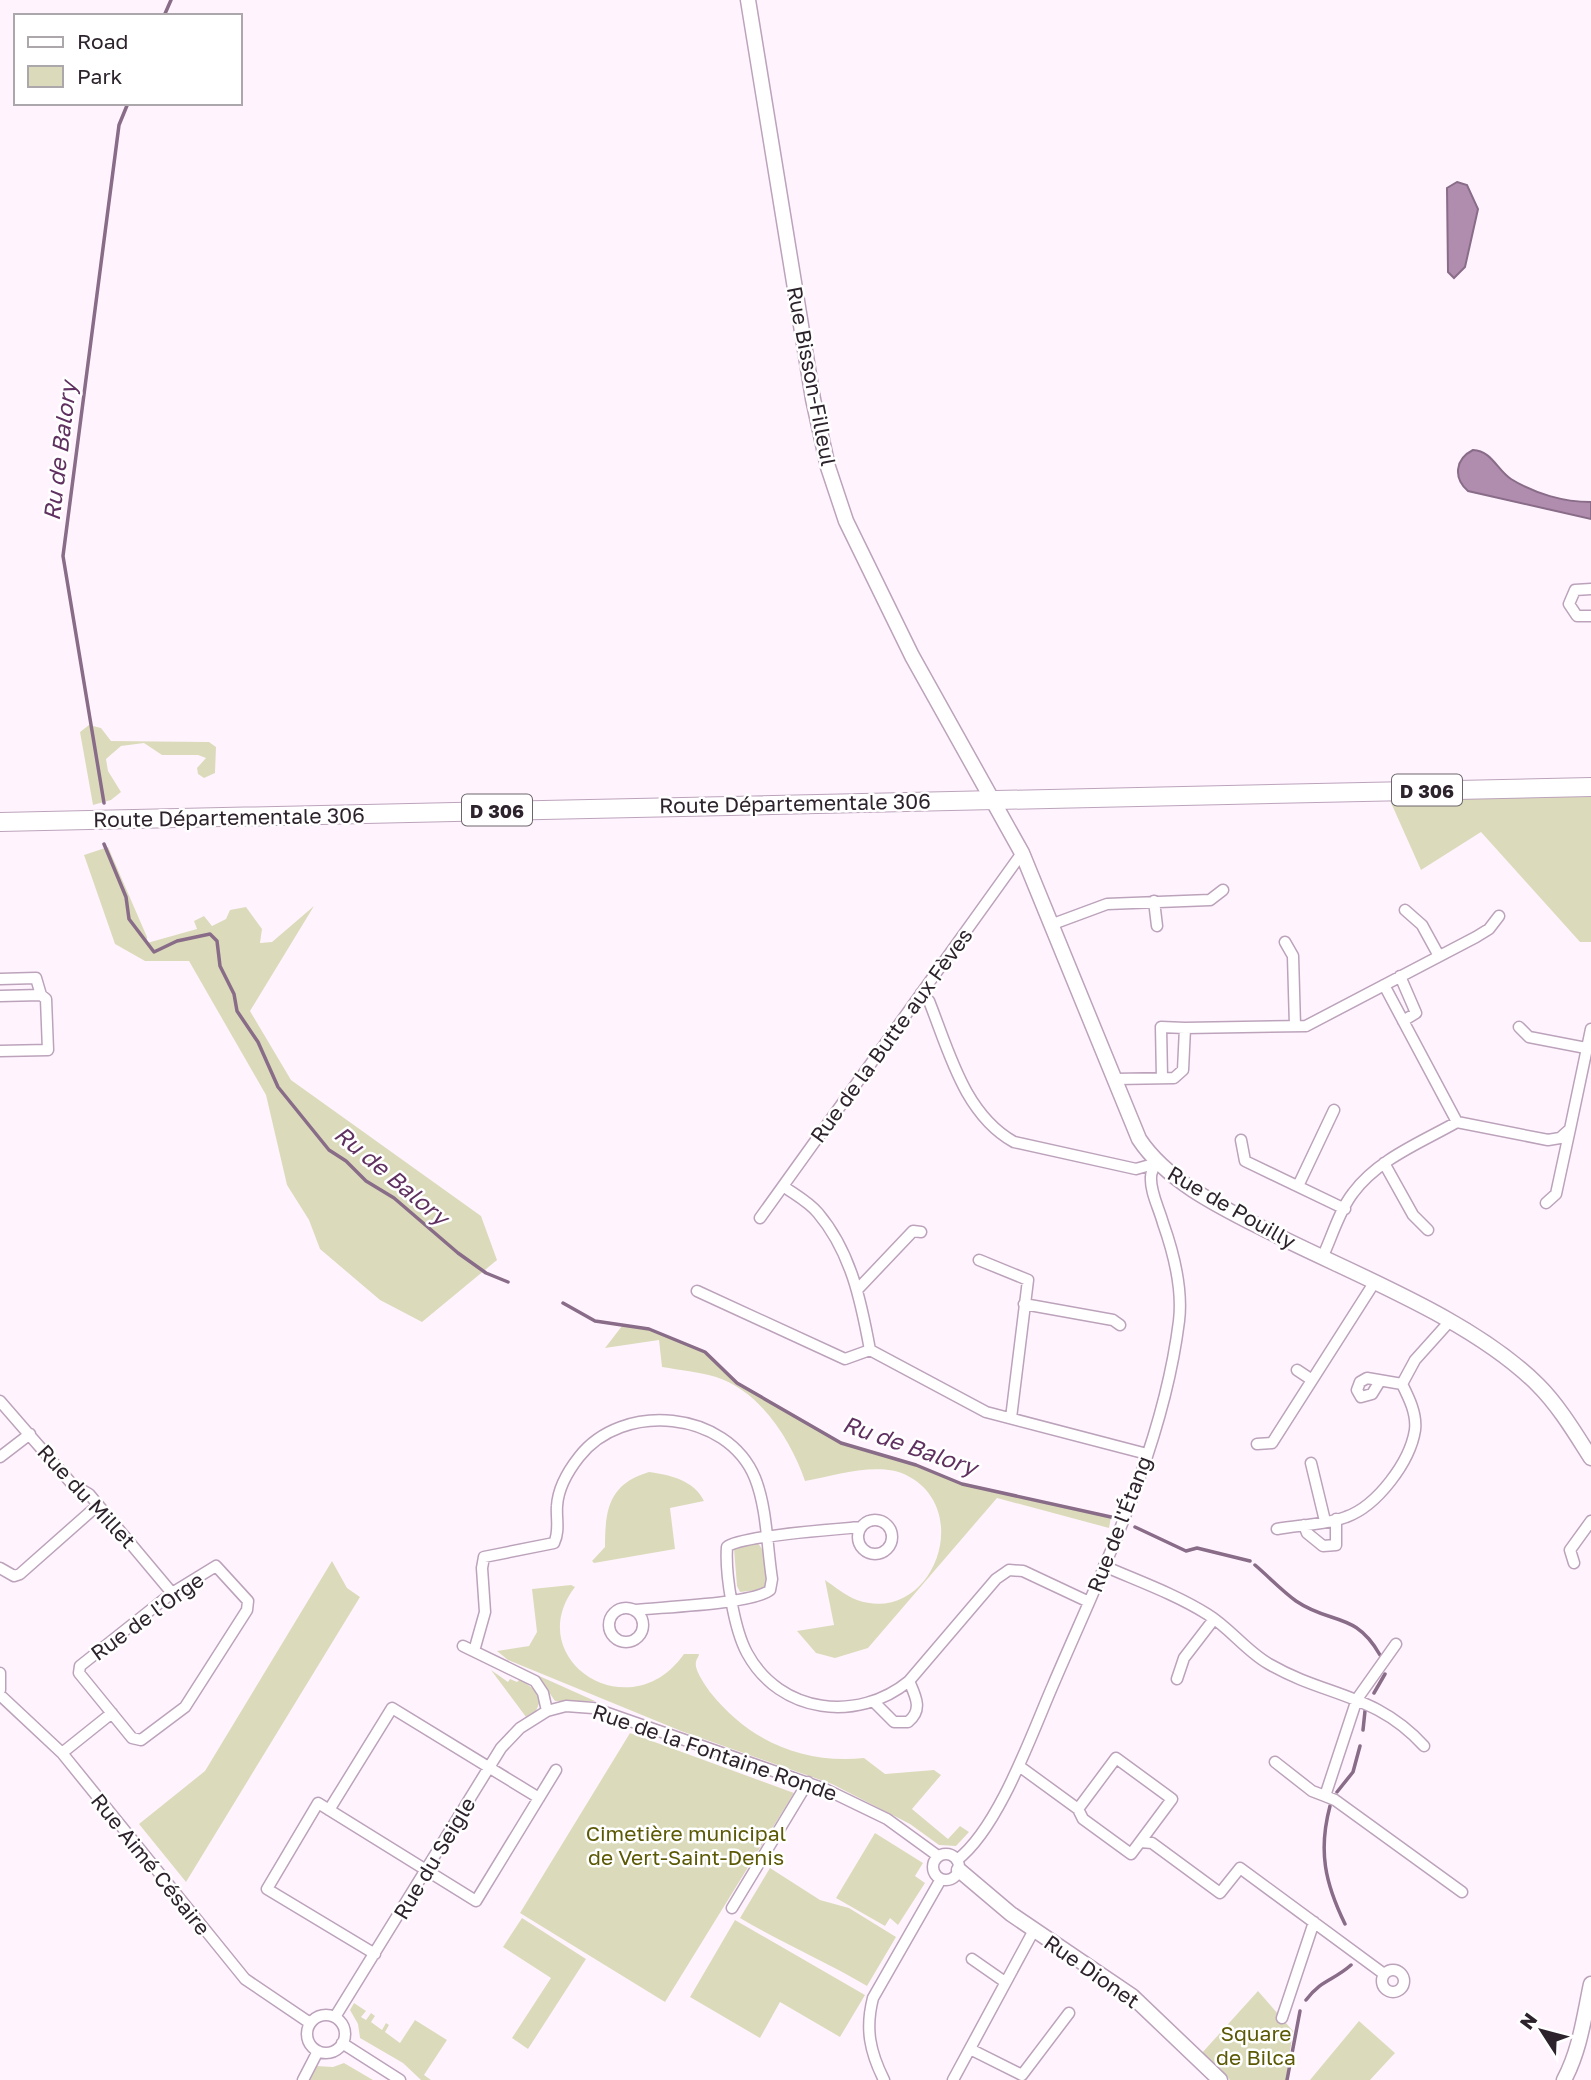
<svg xmlns="http://www.w3.org/2000/svg" width="1591" height="2080" font-family="'Golos Text',sans-serif">
	<style>
		.green { fill: #dbdbbc }
		.water { fill: #b08caf; stroke: #896c88; stroke-width: 2 }
		.lines { fill: none; stroke-linecap: round; stroke-linejoin: round }
		.stream { stroke: #896c88; stroke-width: 3.5 }
		.minor-casing { stroke: #bca3bb; stroke-width: 13 }
		.tertiary-casing { stroke: #bca3bb; stroke-width: 17 }
		.primary-casing { stroke: #bca3bb; stroke-width: 20 }
		.minor { stroke: #fff; stroke-width: 10 }
		.tertiary { stroke: #fff; stroke-width: 14 }
		.primary { stroke: #fff; stroke-width: 18 }
		.labels { text-anchor: middle; dominant-baseline: central; stroke-width: 5; stroke-linejoin: round; paint-order: stroke }
		.shield { fill: #fff; stroke: #6c656b; stroke-width: 2 }
		.shield-label { font-size: 19px; font-weight: bold; fill: #2d232c }
		.street-label { font-size: 21px; fill: #2d232c; stroke: #fff }
		.park-label { font-size: 21px; fill: #5c5905; stroke: #fff }
		.water-label { font-size: 23px; font-style: italic; fill: #603160; stroke: #fff }
	</style>
	<rect width="100%" height="100%" fill="#fff4fe"/>
	<path class="green" d="M89,725L101,728L111,741L209,742L216,747L215,773L204,778L198,774L197,768L206,758L198,755H162L144,743L121,746L106,759L108,771L121,792L111,800L93,805L80,732Z
		M1591,794V942H1580L1481,832L1421,870L1388,796Z
		M108,847L147,937V943L197,929L194,921L204,916L212,926L226,919L230,910L246,907L262,929L260,943L272,942L314,906L250,1011L291,1080L481,1216L497,1260L422,1322L380,1300L320,1249L309,1220L287,1185L266,1095L189,961H145L115,944L84,855Z
		M622,1326L649,1329L705,1352L737,1383L841,1443L916,1465L962,1484L1111,1517L1109,1528L997,1498L868,1648L835,1658L816,1653L797,1631L834,1625L825,1580C834,1586 846,1596 857,1600C932,1626 976,1509 906,1475C878,1461 834,1476 805,1481C791,1440 760,1391 716,1377C699,1372 680,1370 662,1367L659,1340L605,1348Z
		M649,1472C670,1475 694,1480 704,1501L670,1508L675,1549L594,1563L592,1561L605,1547C605,1509 609,1484 649,1472Z
		M757,1543C767,1550 768,1573 765,1586L759,1590L740,1592L737,1586L734,1549Z
		M332,1561L347,1588L360,1597L186,1882L139,1824L205,1771Z
		M571,1585L575,1587C520,1658 629,1732 684,1654H699C699,1657 696,1659 696,1662C694,1670 706,1686 710,1692C749,1741 802,1764 864,1758L885,1774L934,1770L941,1775L912,1809L948,1839L960,1826L969,1832L956,1846L939,1845L910,1824L832,1784L681,1731L508,1660L497,1651L529,1646L537,1632L532,1589Z
		M491,1670L508,1682L510,1679L517,1682L520,1679L535,1690L540,1701L536,1711L526,1717Z
		M537,1675L595,1701H555Z
		M630,1733L794,1793L665,2002L520,1913Z
		M875,1833L923,1863L915,1876L925,1883L898,1925L890,1918L885,1926L836,1898Z
		M770,1868L820,1900L849,1908L896,1937L867,1986C825,1961 782,1943 740,1918Z
		M522,1918L586,1959L528,2049L512,2038L551,1978L503,1947Z
		M735,1920L865,1995L840,2037L780,2002L760,2038L690,1997Z
		M1258,1991L1293,2031L1286,2080H1230L1201,2054Z
		M354,2003L366,2011L361,2017L366,2020L371,2013L375,2016L371,2022L382,2030L386,2023L389,2025L385,2032L400,2043L415,2020L447,2040L424,2075L431,2080H421L403,2063L360,2038L358,2024L350,2010Z
		M1359,2021L1395,2053L1370,2080H1310Z
		M344,2063L373,2080H309L317,2066L333,2067Z"/>
	<path class="water" d="M1457,182L1467,185L1478,209L1465,267L1454,278L1448,272L1447,188Z
		M1473,450C1492,451 1497,470 1511,479C1535,494 1564,502 1591,502V519L1468,491C1453,478 1455,459 1473,450Z"/>
	<g class="lines">
		<path class="stream" d="M164,16L171,0
			M104,803L63,556L119,125L128,103
			M104,844L126,897L129,919L154,952L177,941L210,934L217,941L220,966L234,994L237,1011L258,1042L278,1087L329,1150L346,1161L366,1181L394,1198L458,1253L486,1273L508,1282
			M563,1303L595,1321L649,1329L705,1352L737,1383L841,1443L916,1465L962,1484L1111,1517
			M1135,1527L1186,1551L1197,1548L1250,1561
			M1255,1565C1269,1577 1281,1590 1296,1601C1331,1625 1355,1611 1380,1655
			M1374,1693L1385,1674
			M1363,1730L1365,1711
			M1337,1792L1353,1772L1360,1746
			M1330,1806C1318,1851 1325,1883 1345,1924
			M1306,2000C1322,1979 1333,1981 1351,1965
			M1287,2080L1300,2011"/>
		<g class="minor-casing">
			<path id="minor" d="M1591,589L1575,590L1569,604L1577,616H1591
				M1154,901L1157,926
				M1405,910L1422,925L1439,956
				M1053,924L1107,904L1210,900L1223,890
				M1285,942L1293,956L1295,1026
				M1400,976L1416,1013L1403,1021
				M0,979L36,978L41,995L0,996
				M921,993L929,1001C949,1051 964,1114 1014,1142L1136,1169L1157,1163
				M1519,1027L1529,1037L1586,1048
				M0,1051L48,1050L46,999L41,995
				M1162,1078L1161,1027L1185,1028
				M1115,1079L1174,1078L1183,1070L1185,1028L1306,1026L1476,937L1489,929L1499,916
				M1457,1122L1548,1140L1560,1138L1570,1129L1591,1029
				M1241,1140L1245,1161L1345,1209
				M1384,1163L1413,1215L1428,1230
				M783,1186C794,1194 809,1202 818,1213C851,1252 861,1301 870,1350L986,1412L1147,1454
				M1298,1186L1334,1110
				M1546,1203L1556,1194L1570,1129
				M760,1218L1022,853
				M1322,1258C1332,1237 1339,1211 1353,1193C1378,1159 1422,1142 1457,1122L1384,985
				M979,1260L1028,1280L1011,1418
				M857,1290L913,1231L921,1232
				M697,1291L845,1359L870,1350
				M1024,1304L1113,1320L1120,1325
				M1297,1370L1312,1380
				M1380,1381L1372,1394L1361,1397L1357,1390L1360,1382L1367,1378L1402,1384
				M0,1401L72,1484L89,1494L172,1593
				M1257,1444L1272,1443L1374,1283
				M0,1457L30,1434
				M1311,1463L1325,1521
				M858 1537a17 17 0 1 1 34 0a17 17 0 1 1-34 0Z
				M1304,1525L1307,1533L1323,1546L1336,1545V1519
				M861,1527C839,1529 739,1536 727,1547C725,1574 734,1629 747,1653C780,1714 858,1723 909,1681L996,1579L1009,1570L1023,1571L1089,1602
				M1277,1529C1299,1525 1325,1525 1346,1517C1377,1506 1410,1462 1415,1430C1417,1414 1409,1398 1402,1384L1415,1360L1450,1321
				M1574,1563L1570,1550L1591,1521
				M216,1566L248,1601L247,1610L185,1707L141,1740L132,1738L79,1673L80,1666L172,1593Z
				M1104,1566C1138,1581 1175,1594 1207,1614C1230,1628 1246,1651 1269,1664C1326,1697 1376,1693 1424,1746
				M0,1568L14,1576L20,1574L98,1505
				M609 1625a17 17 0 1 1 34 0a17 17 0 1 1-34 0Z
				M463,1646L535,1681L543,1693L547,1711L566,1706L593,1708L825,1789L887,1819L938,1856
				M474,1651L485,1612L482,1568L484,1557L554,1543C560,1531 556,1518 557,1506C558,1489 568,1471 579,1457C622,1401 727,1410 755,1478C767,1508 767,1547 772,1579L770,1590C753,1604 662,1607 635,1610
				M0,1673V1690
				M1177,1679L1184,1658L1214,1619
				M0,1695L62,1753L245,1979L310,2023
				M874,1702L894,1722H908C923,1710 916,1697 909,1681
				M62,1753L112,1713
				M1275,1762L1312,1791L1325,1796L1357,1699L1396,1644
				M1019,1766L1078,1809L1083,1819L1131,1854L1140,1842L1152,1843L1220,1893L1240,1868L1384,1974
				M1325,1796L1335,1800L1462,1892
				M1078,1809L1116,1758L1172,1799L1140,1842
				M329,1810L392,1708L539,1798
				M933 1867a13 13 0 1 1 26 0a13 13 0 1 1-26 0Z
				M957,1860C999,1828 1032,1733 1053,1685C1103,1568 1163,1449 1179,1321C1183,1288 1174,1254 1163,1223C1159,1208 1150,1192 1151,1177C1151,1171 1154,1167 1157,1163
				M732,1908L808,1782
				M375,1954L267,1889L318,1803L476,1901L556,1770
				M972,1959L1005,1982
				M1382 1981a11 11 0 1 1 22 0a11 11 0 1 1-22 0Z
				M307 2034a19 19 0 1 1 38 0a19 19 0 1 1-38 0Z
				M335,2017L501,1748L520,1728L547,1711
				M1282,2018L1314,1922
				M342,2043L400,2080
				M970,2049L1022,2075L1069,2013
				M303,2080L318,2051
				M884,2080C870,2052 865,2029 873,1998L941,1879
				M953,2080L1034,1930"/>
		</g>
		<g class="tertiary-casing">
			<path id="tertiary" d="M748,0L813,399L828,467L846,521L912,656L1022,853L1139,1139C1168,1183 1225,1209 1272,1233C1355,1275 1472,1319 1538,1385C1559,1406 1575,1433 1591,1458
				M959,1870L1011,1914L1132,1996L1220,2080
				M1564,2080C1580,2050 1584,2017 1591,1984"/>
		</g>
		<g class="primary-casing">
			<path id="primary" d="M0,822L1591,787"/>
		</g>
		<use href="#minor" class="minor"/>
		<use href="#tertiary" class="tertiary"/>
		<use href="#primary" class="primary"/>
	</g>
	<g class="labels">
		<g class="shield">
			<rect x="1392" y="774.5" width="70" height="31" rx="5"/>
			<rect x="462" y="794.5" width="70" height="31" rx="5"/>
		</g>
		<g class="shield-label">
			<text x="1427" y="790">D 306</text>
			<text x="497" y="810">D 306</text>
		</g>
		<g class="street-label">
			<text transform="translate(812 376) rotate(79)">Rue Bisson-Filleul</text>
			<text transform="translate(795 803) rotate(-1)">Route Départementale 306</text>
			<text transform="translate(229 817) rotate(-1)">Route Départementale 306</text>
			<text transform="translate(891 1035) rotate(-54)">Rue de la Butte aux Fèves</text>
			<text transform="translate(1232 1207) rotate(30)">Rue de Pouilly</text>
			<text transform="translate(87 1496) rotate(47)">Rue du Millet</text>
			<text transform="translate(1119 1524) rotate(-69)">Rue de l'Étang</text>
			<text transform="translate(147 1616) rotate(-36)">Rue de l'Orge</text>
			<text transform="translate(715 1752) rotate(19)">Rue de la Fontaine Ronde</text>
			<text transform="translate(434 1858) rotate(-59)">Rue du Seigle</text>
			<text transform="translate(151 1864) rotate(51)">Rue Aimé Césaire</text>
			<text transform="translate(1092 1971) rotate(35)">Rue Dionet</text>
		</g>
		<g class="park-label">
			<text x="686" y="1833">Cimetière municipal<tspan x="686" dy="24">de Vert-Saint-Denis</tspan></text>
			<text x="1256" y="2033">Square<tspan x="1256" dy="24">de Bilca</tspan></text>
		</g>
		<g class="water-label">
			<text transform="translate(59 451) rotate(-83)">Ru de Balory</text>
			<text transform="translate(392 1175) rotate(40)">Ru de Balory</text>
			<text transform="translate(910 1445) rotate(19)">Ru de Balory</text>
		</g>
	</g>
	<rect x="14" y="14" width="228" height="91" fill="#ffffff" stroke="#aba7ab" stroke-width="2"/>
	<rect x="28" y="37" width="35" height="10" fill="#ffffff" stroke="#aba7ab" stroke-width="2"/>
	<text x="77" y="49" font-size="21" fill="#2d232c">Road</text>
	<rect x="28" y="66" width="35" height="21" fill="#dbdbbc" stroke="#aba7ab" stroke-width="2"/>
	<text x="77" y="84" font-size="21" fill="#2d232c">Park</text>
	<g transform="translate(1542 2031) rotate(306)" stroke="#ffffff" stroke-width="5" paint-order="stroke">
	<path d="M0-5L12 26L0 18L-12 26Z" fill="#2d232c"/>
	<text y="-10" font-size="19" font-weight="bold" text-anchor="middle" fill="#2d232c">N</text>
	</g>
</svg>
